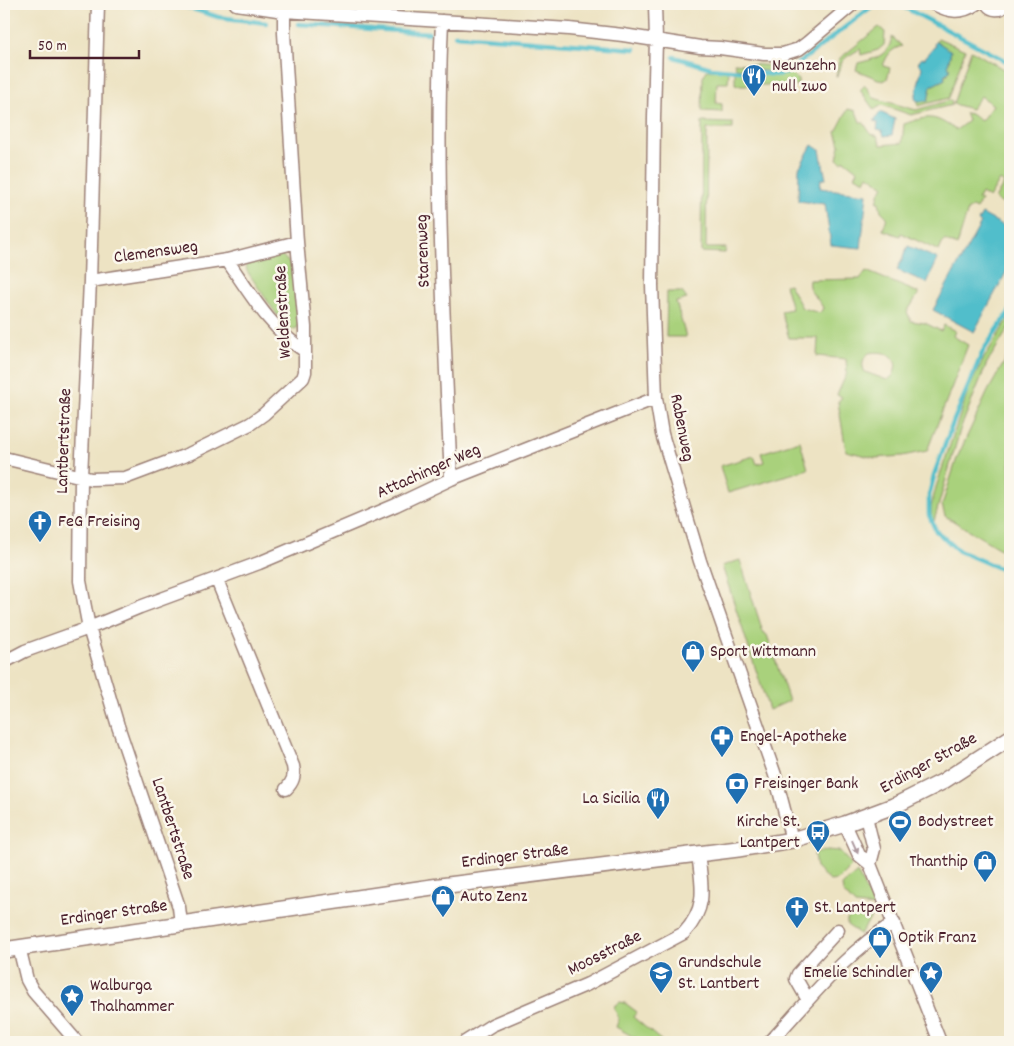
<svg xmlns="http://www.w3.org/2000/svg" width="1014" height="1046" font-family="Dekko,sans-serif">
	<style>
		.green { fill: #a9d17c; stroke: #7a7854; fill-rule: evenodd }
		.water { fill: #51becb; stroke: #4e6e7b }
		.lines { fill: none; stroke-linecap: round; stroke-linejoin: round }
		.stream { stroke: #51becb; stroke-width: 4.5 }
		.minor-casing { stroke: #9c8177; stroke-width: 15 }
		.tertiary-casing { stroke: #9c8177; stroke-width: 18 }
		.minor { stroke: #fff; stroke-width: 12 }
		.tertiary { stroke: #fff; stroke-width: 15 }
		.oneway { fill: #ae9aa0 }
		.labels { text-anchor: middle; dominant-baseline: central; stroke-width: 5; stroke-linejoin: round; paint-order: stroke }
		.poi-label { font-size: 18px; fill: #4a1f2b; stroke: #fbf7ec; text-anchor: start }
		.street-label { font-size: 18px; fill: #4a1f2b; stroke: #fbf7ec }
	</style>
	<rect width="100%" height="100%" fill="#fbf7ec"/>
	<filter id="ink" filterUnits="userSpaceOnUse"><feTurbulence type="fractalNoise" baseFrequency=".02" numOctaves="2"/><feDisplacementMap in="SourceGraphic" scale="10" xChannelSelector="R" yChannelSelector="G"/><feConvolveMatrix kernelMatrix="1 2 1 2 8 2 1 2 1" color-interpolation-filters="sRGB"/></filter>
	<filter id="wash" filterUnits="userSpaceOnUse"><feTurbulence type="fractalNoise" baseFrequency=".0096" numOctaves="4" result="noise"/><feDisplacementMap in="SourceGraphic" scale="20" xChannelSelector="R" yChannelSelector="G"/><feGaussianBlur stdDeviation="1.12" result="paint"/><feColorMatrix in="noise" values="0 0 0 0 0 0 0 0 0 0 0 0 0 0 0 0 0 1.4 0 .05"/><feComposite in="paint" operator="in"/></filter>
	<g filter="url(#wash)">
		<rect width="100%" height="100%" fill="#ede3c3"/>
		<path class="green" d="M879,27L885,32L884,45L878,50L861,55L860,49C843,59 842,58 837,77H836L839,59Z
			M892,37L902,46C891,49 887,55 883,66L890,68L887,79L883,81L856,70L858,63C874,59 889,56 892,37Z
			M938,38L965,50L949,98L918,106V101H928L931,86L945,79L944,75L948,74V65L951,51L936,41Z
			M971,50L1010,73V209L995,199L1004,183L1000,180L989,198L981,193L978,199L981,201L976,209L972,207L968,210L957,246L944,240L939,251L901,233L900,236L883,230L887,217L881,211L879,202H877L880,191L884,186L868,175L865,181L855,176L858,171L844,160L842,162L837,159L840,145L836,132L848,109L856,111L860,122H863L871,134L877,136L881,145L902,143L904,124C931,115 933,115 956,130L968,121L965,113L971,114L981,121L993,105L981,96L971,109L953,104Z
			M734,63L788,67L790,69L779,72L736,68Z
			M707,70L729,71L728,83H717L716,103L722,104V112L702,111L703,77Z
			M735,72L778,76L790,72L798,80V85H738L735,84Z
			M865,85L874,98L916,110L951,100L952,105L911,115L882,105L874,110L860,90Z
			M702,122L733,123V129H707L706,248H726L725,253L701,252Z
			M278,252L292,265L299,323L296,329H289L283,324L247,271L245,261Z
			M866,271L919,293L907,312L911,321L925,323L941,331L944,325L955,331L953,336L968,345L927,451L902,456L875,458L846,451L838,402L842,397L837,395L847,373L846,359L817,356L818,338H789L781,311L792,309L785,285L789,284L802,308L820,313L823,308C819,298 806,292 809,280L860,279ZM869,353C882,351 899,353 895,370C894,375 892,377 887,380L865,372C861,365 862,359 869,353Z
			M667,292H682L687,299L676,302L686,337H666Z
			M1010,316V326L987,363L960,430L934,521L931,519V507L936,487L969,388L984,358Z
			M1010,352V555L945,516L942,505L957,458L988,391Z
			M800,441L808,469L728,493L720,466L754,456L757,464L764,462L761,453Z
			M740,560L763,632L767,635L789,701L769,710L722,566Z
			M827,850L839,851L852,865L837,880L830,881L816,868L814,854Z
			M857,872L874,907L855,905L843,892L842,886Z
			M855,911L874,913L860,934L847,925V920Z
			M620,1002L625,1003L637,1012L633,1017L663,1042H642L616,1027L619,1019L614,1008L615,1005Z"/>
		<path class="water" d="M936,41L951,51L948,64L950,71L944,75L945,79L931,86L928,101H918L915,99L922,67L918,63L922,58L924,59L935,46L934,44Z
			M880,112L895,119L892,135L884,136L882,131L877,130L878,123L874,121Z
			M812,145L820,150L826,179H821L820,188L867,194L861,248L831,245L825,204L798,201L799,168Z
			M982,214L1010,229V265L974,332L933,310L981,223L978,221Z
			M908,246L938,259L927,283L897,270Z"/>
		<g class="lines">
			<path class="stream" d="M177,4L218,17L266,23
				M898,4L1010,63
				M299,24L429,33
				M455,35L635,49
				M674,57L711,68L777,75L786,73L875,4
				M1010,311L983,351L954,420L935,472L929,495V515L936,531L959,551L1010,573"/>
		</g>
	</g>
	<g filter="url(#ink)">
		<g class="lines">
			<g class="minor-casing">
				<path id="minor" d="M98,4L90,281L81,477L80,581L89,628L118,726L179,907L181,924
					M236,4L284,11L569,29L623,35L700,47L720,48L764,54H783L799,49L807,43L853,4
					M655,4L656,40L654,118L652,285L656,398L662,434L700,561L775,775L792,840
					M934,4C949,12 961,14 976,4
					M987,4C992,11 1000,11 1006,4
					M442,21C435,174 444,327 451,479
					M227,260C250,293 271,330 305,351
					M90,281L227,260L297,242
					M4,458L91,479L125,478L189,454L250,424L264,414L303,378L305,372V327L297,242L284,33V4
					M217,580L293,766C295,776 293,782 286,789
					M4,662L25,651L89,628L140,607L259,563L396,505L451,479L656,398
					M866,817L874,849L870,864
					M845,824L859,855L870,864L940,1042
					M19,947L27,980L33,991L77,1042
					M808,1000L796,979L798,974L838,930
					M465,1042L492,1025L588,984L684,933C708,907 702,886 698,854
					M770,1042C808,1001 846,952 894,923"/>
			</g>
			<g class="tertiary-casing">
				<path id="tertiary" d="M4,950L432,887L738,849L792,840L845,824L896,805L942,782L1010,738"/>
			</g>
			<use href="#minor" class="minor"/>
			<use href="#tertiary" class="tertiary"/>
		</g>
		<defs><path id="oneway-solid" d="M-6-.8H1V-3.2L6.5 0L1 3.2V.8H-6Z" transform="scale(1.25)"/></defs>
		<use class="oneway" href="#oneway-solid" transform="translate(855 847) rotate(66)"/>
	</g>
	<defs>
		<g id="restaurant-pin" transform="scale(1.25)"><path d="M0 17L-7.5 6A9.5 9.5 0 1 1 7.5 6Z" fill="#1f6fb2" stroke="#fbf7ec"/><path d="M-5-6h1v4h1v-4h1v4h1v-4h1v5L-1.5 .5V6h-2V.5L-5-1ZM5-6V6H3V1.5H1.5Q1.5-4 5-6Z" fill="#fff"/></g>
		<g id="church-pin" transform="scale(1.25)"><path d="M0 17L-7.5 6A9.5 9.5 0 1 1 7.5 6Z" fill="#1f6fb2" stroke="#fbf7ec"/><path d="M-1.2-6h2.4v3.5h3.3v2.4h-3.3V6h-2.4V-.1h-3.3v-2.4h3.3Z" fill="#fff"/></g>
		<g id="shop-pin" transform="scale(1.25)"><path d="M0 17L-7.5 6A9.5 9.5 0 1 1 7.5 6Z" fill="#1f6fb2" stroke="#fbf7ec"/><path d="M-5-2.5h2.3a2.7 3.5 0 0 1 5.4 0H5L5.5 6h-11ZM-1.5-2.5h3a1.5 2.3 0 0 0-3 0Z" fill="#fff"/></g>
		<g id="pharmacy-pin" transform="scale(1.25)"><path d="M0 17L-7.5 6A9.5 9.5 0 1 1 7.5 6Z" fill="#1f6fb2" stroke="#fbf7ec"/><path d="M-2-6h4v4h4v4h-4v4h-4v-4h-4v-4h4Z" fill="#fff"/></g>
		<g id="bank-pin" transform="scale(1.25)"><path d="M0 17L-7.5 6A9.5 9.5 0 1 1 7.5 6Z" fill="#1f6fb2" stroke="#fbf7ec"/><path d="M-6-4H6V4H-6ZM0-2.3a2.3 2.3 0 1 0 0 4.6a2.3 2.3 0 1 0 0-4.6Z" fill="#fff"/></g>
		<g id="stadium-pin" transform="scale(1.25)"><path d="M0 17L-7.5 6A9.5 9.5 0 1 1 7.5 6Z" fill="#1f6fb2" stroke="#fbf7ec"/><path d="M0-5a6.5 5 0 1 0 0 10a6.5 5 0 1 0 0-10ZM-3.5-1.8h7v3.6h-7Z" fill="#fff"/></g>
		<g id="bus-pin" transform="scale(1.25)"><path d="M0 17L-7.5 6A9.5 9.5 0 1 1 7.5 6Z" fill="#1f6fb2" stroke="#fbf7ec"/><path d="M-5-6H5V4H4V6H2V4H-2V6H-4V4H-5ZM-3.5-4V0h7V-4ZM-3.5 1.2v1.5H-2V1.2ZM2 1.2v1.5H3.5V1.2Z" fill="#fff"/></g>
		<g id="school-pin" transform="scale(1.25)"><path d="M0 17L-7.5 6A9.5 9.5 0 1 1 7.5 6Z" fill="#1f6fb2" stroke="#fbf7ec"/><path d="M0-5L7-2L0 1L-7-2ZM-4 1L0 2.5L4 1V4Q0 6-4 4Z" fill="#fff"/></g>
		<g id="sight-pin" transform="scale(1.25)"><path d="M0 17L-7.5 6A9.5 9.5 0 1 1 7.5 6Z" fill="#1f6fb2" stroke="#fbf7ec"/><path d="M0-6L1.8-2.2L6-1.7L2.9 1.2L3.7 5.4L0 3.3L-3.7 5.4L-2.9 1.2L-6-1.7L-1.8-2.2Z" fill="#fff"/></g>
	</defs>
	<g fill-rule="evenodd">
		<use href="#restaurant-pin" x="754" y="76"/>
		<use href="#church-pin" x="40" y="522"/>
		<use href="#shop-pin" x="693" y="652"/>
		<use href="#pharmacy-pin" x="722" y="737"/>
		<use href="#bank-pin" x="737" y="784"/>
		<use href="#restaurant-pin" x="658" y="799"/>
		<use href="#stadium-pin" x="900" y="822"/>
		<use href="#bus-pin" x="818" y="832"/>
		<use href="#shop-pin" x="985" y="862"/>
		<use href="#shop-pin" x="443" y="897"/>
		<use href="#church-pin" x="797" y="908"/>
		<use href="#shop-pin" x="880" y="938"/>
		<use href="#school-pin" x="661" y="973"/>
		<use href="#sight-pin" x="931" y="973"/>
		<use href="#sight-pin" x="72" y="996"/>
	</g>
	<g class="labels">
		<g class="poi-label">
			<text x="772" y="66">Neunzehn<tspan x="772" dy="21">null zwo</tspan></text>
			<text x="58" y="522">FeG Freising</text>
			<text x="710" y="652">Sport Wittmann</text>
			<text x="740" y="737">Engel-Apotheke</text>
			<text x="754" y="784">Freisinger Bank</text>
			<text x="640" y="799" text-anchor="end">La Sicilia</text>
			<text x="800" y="822" text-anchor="end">Kirche St.<tspan x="800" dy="21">Lantpert</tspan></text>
			<text x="918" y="822">Bodystreet</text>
			<text x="968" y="862" text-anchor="end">Thanthip</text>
			<text x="460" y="897">Auto Zenz</text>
			<text x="814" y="908">St. Lantpert</text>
			<text x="898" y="938">Optik Franz</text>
			<text x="678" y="963">Grundschule<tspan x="678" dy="21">St. Lantbert</tspan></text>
			<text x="914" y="973" text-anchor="end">Emelie Schindler</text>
			<text x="90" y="986">Walburga<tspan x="90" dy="21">Thalhammer</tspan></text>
		</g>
		<g class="street-label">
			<text transform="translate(424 251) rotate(-92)">Starenweg</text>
			<text transform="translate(156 253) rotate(-8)">Clemensweg</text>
			<text transform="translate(284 312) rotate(-93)">Weldenstraße</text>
			<text transform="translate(681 428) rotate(79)">Rabenweg</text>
			<text transform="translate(65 441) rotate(-88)">Lantbertstraße</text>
			<text transform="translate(429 472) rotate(-24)">Attachinger Weg</text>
			<text transform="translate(929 764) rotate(-29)">Erdinger Straße</text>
			<text transform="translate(172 829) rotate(72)">Lantbertstraße</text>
			<text transform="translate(515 857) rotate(-7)">Erdinger Straße</text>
			<text transform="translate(114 914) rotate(-8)">Erdinger Straße</text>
			<text transform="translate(605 954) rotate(-27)">Moosstraße</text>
		</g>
	</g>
	<rect width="1014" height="1046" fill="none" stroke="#fbf7ec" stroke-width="20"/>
	<path d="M30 50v8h109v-8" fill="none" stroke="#4a1f2b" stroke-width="2.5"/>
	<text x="38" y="50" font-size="15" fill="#4a1f2b" stroke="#fbf7ec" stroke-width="4" paint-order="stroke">50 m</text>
</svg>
